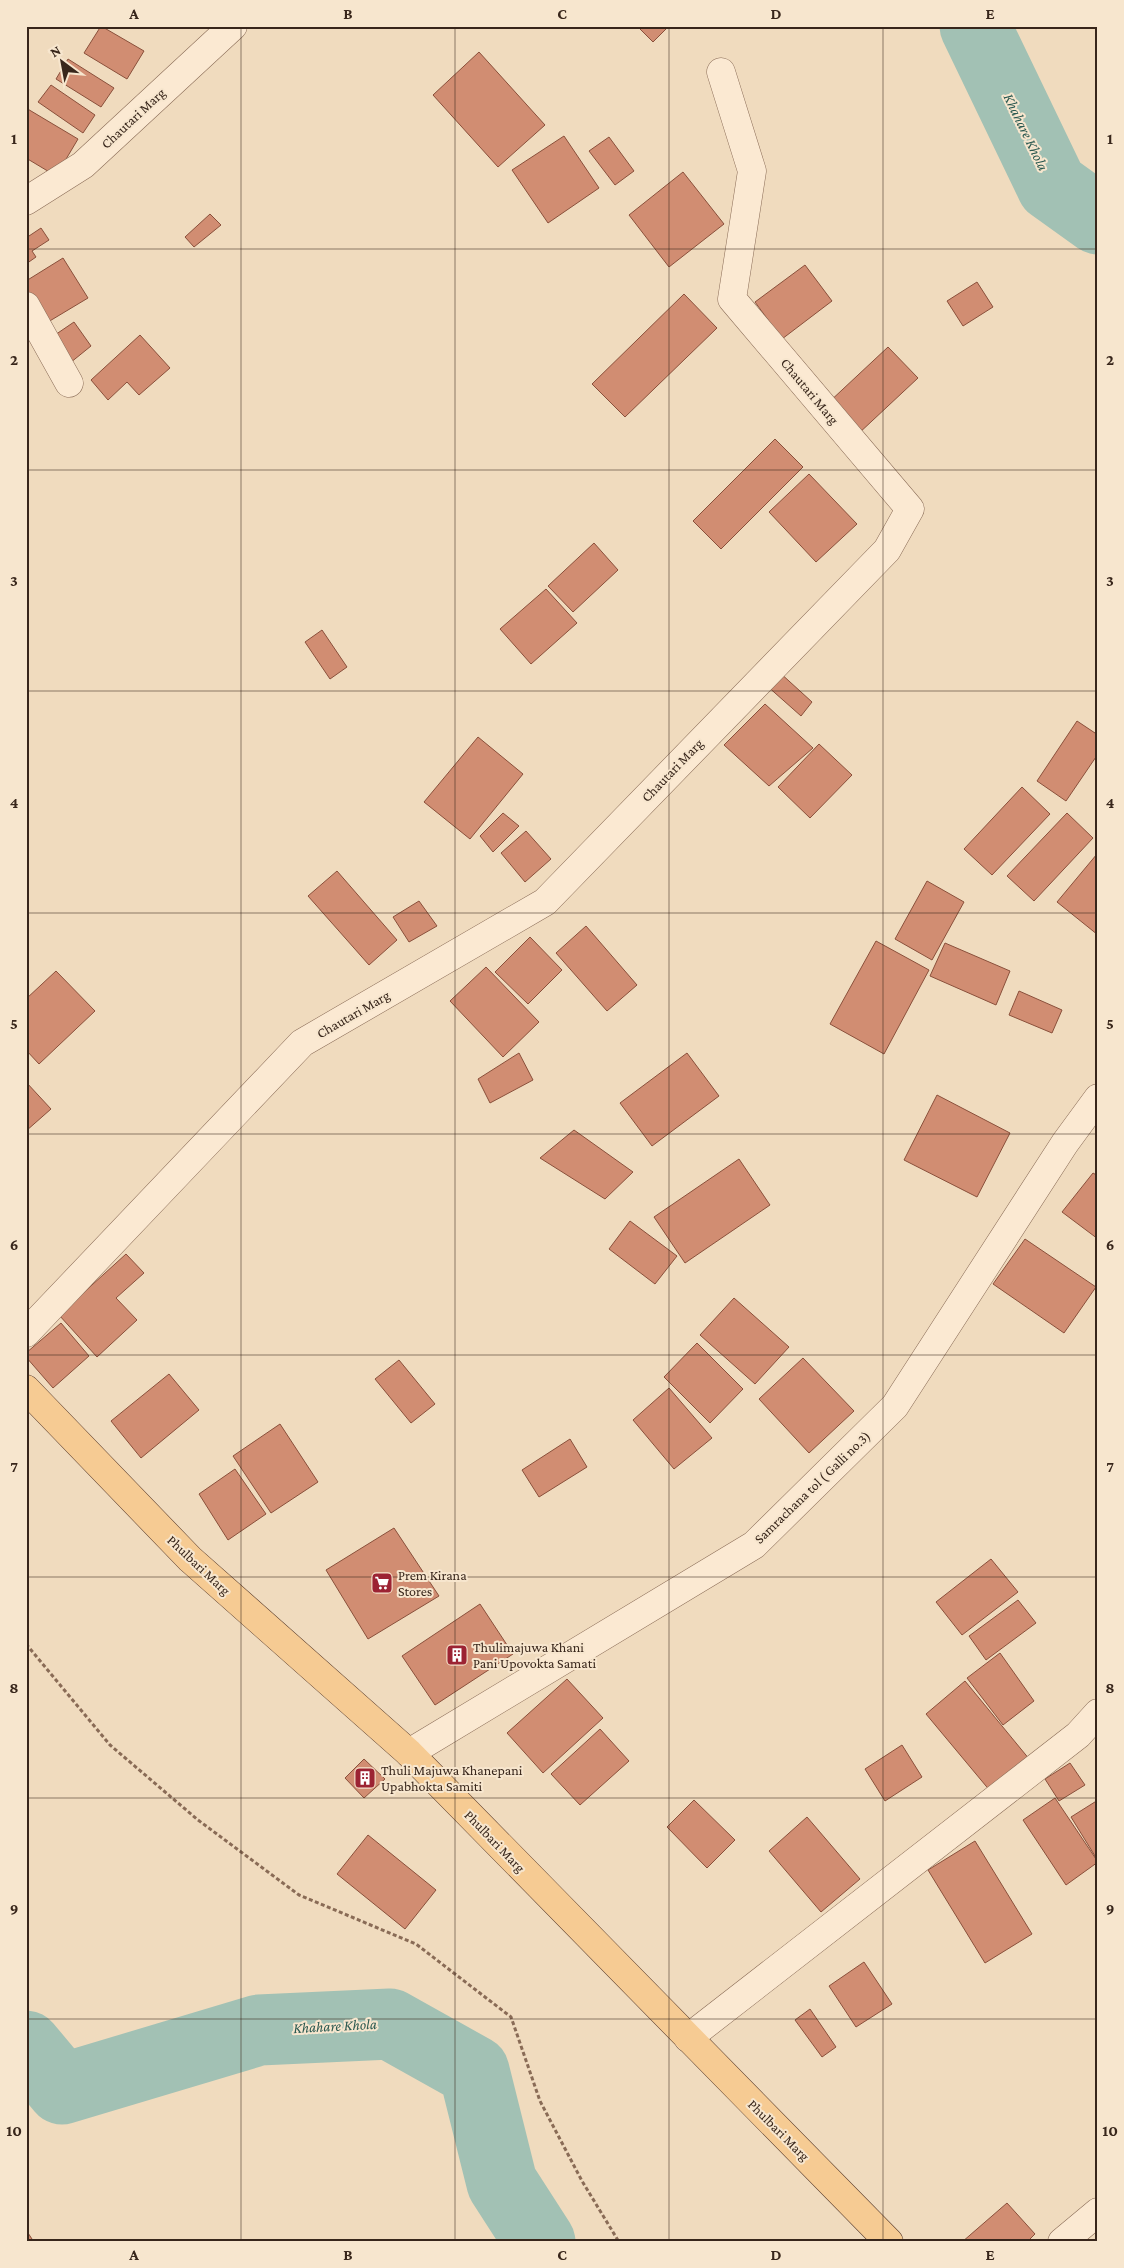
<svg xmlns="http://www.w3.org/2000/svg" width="1124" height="2268" font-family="'Crimson Pro',serif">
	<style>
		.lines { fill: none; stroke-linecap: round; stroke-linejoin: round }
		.river { stroke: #a2c1b4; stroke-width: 71 }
		.building { fill: #d18d72; stroke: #8a503b }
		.minor-casing { stroke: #896b56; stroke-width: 29 }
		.major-casing { stroke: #573a2b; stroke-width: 29 }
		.path { stroke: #896b56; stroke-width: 3; stroke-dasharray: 4 2.5; stroke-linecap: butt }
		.minor { stroke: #fbe9d2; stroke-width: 28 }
		.major { stroke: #f6cb93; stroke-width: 28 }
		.grid { fill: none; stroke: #38261b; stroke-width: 1; stroke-opacity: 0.55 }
		.labels { text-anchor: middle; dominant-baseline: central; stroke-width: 4; stroke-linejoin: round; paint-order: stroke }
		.street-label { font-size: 14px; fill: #38261b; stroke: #f7e6ce }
		.poi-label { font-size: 14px; fill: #38261b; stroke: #f7e6ce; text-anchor: start }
		.water-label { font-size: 15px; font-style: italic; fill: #2a5950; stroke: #f7e6ce }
		.neatline { fill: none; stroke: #38261b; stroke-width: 2 }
		.grid-label { font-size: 16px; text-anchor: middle; font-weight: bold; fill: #38261b }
	</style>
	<rect width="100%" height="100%" fill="#f0dbbe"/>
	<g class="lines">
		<path class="river" d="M975,26L1052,186L1098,219
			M26,2046L62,2089L259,2030L390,2024L474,2071L502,2183L540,2242"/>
	</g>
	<path class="building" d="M101,26L144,51L127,79L84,53Z
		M637,26H669L653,42Z
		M479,52L545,125L498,167L433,95Z
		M68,59L114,88L101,107L56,79Z
		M51,85L95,115L83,133L38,102Z
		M26,108L78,139L56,176L26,158Z
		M564,136L599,188L548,223L512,170Z
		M609,137L634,171L615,185L589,151Z
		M683,172L724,224L669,267L629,215Z
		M210,214L221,225L194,247L185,237Z
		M41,228L49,240L32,251L36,257L26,264V238Z
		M63,258L88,298L48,322L26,289V281Z
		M805,265L832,301L782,339L755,302Z
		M977,282L993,307L963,326L947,301Z
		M684,294L717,328L625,417L592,384Z
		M74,322L91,346L70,363L52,337Z
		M140,335L170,368L139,395L127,382L108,400L91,380Z
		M888,347L918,378L857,435L827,404Z
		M775,439L803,467L721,549L693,521Z
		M809,474L857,524L816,562L769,512Z
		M594,543L618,570L573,612L548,586Z
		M546,589L577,623L531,664L500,629Z
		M322,630L347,667L330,679L305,642Z
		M778,671L812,702L801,716L766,685Z
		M765,704L813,748L769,786L724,745Z
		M1077,721L1098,735V754L1066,801L1037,781Z
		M478,737L523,774L470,839L424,802Z
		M819,744L852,775L810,818L778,787Z
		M1022,787L1050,814L992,875L964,849Z
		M503,813L519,826L493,852L480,836Z
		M1067,813L1093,838L1034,901L1007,876Z
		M526,831L551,859L525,882L501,853Z
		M1097,854L1098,855V935L1057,902Z
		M337,871L397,940L369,965L308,896Z
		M927,881L964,902L932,960L895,939Z
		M419,901L437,926L409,942L393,917Z
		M586,926L637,985L607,1011L556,953Z
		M530,937L562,970L528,1004L495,972Z
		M876,941L929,970L884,1054L830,1024Z
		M945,943L1010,971L996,1005L930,976Z
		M486,967L539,1022L503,1057L450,1001Z
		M56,971L95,1011L39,1064L26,1050V999Z
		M1019,991L1062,1010L1052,1033L1009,1015Z
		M519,1053L533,1080L490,1103L478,1079Z
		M687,1053L719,1096L652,1146L620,1103Z
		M26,1082L51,1109L26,1131Z
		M937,1095L1010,1133L977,1197L904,1160Z
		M574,1130L633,1172L605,1199L540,1158Z
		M739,1159L770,1205L685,1263L654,1217Z
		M1093,1173L1098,1176V1239L1062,1212Z
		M630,1221L677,1256L655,1284L609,1249Z
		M1025,1239L1096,1287L1064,1333L993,1284Z
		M126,1254L144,1273L116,1298L137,1320L97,1357L59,1315Z
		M734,1298L789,1347L755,1384L700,1335Z
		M61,1323L89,1356L53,1388L26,1357V1353Z
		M697,1343L743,1389L710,1423L664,1377Z
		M803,1358L854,1411L809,1453L759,1399Z
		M399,1360L435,1404L411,1423L375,1379Z
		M169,1374L199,1410L141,1458L111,1421Z
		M669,1388L712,1438L674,1469L633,1420Z
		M280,1424L318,1482L271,1513L233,1456Z
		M570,1439L587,1467L539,1497L522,1470Z
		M235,1469L266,1514L228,1540L199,1494Z
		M394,1528L439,1596L368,1639L326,1570Z
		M991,1559L1018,1592L962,1635L936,1602Z
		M1018,1600L1036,1623L986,1660L969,1636Z
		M480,1604L513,1654L435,1705L402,1656Z
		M1000,1653L1034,1701L1003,1725L967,1678Z
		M567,1679L603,1718L543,1773L507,1733Z
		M965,1681L1030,1760L991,1792L926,1714Z
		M600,1729L629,1761L580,1805L551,1774Z
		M902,1745L922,1777L885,1801L865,1769Z
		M364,1759L385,1779L364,1798L345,1778Z
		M1070,1763L1085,1785L1059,1801L1045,1779Z
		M1055,1798L1098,1862L1066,1885L1023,1820Z
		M694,1800L735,1840L707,1868L667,1827Z
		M1098,1800V1854L1095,1856L1071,1817Z
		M807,1817L860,1879L821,1912L769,1851Z
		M368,1835L436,1890L405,1929L337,1874Z
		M975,1841L1032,1934L985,1963L928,1870Z
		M864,1962L892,2004L856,2027L829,1986Z
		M810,2009L836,2047L822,2057L795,2020Z
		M1007,2203L1035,2234L1027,2242H962Z
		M26,2230L34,2242H26Z"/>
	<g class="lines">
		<g class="minor-casing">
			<path id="minor" d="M26,201L83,165L233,26
				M26,306L69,383
				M26,1333L302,1043L545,902L887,550L910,509L732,299L752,171L721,72
				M409,1753L754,1545L895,1406L1065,1143L1098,1098
				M688,2038L1078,1735L1098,1713
				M1062,2242L1098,2212"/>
		</g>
		<g class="major-casing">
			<path id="major" d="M26,1389L190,1559L409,1753L889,2242"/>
		</g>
		<path class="path" d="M26,1644L110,1745L198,1820L299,1895L416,1944L511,2017L540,2101L582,2181L619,2242"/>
		<use href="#minor" class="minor"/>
		<use href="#major" class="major"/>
	</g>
	<path class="grid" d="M241,26V2242M455,26V2242M669,26V2242M883,26V2242M26,249H1098M26,470H1098M26,691H1098M26,913H1098M26,1134H1098M26,1355H1098M26,1577H1098M26,1798H1098M26,2019H1098"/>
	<defs>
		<g id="supermarket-square" transform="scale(1.125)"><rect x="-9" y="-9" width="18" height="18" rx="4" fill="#9c2333" stroke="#f7e6ce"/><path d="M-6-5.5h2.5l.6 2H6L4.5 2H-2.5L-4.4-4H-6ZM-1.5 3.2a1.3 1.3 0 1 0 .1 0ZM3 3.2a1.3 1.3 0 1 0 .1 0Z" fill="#fff"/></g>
		<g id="building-square" transform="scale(1.125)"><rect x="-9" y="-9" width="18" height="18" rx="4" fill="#9c2333" stroke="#f7e6ce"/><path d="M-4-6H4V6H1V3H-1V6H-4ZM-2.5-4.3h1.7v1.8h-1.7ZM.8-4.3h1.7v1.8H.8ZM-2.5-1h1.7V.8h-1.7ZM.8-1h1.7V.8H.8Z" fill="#fff"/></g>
	</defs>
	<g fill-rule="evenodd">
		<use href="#supermarket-square" x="382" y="1583"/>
		<use href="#building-square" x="457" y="1655"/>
		<use href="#building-square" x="365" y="1778"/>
	</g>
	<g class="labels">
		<g class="street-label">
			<text transform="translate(133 118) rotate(-43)">Chautari Marg</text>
			<text transform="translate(810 391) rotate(50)">Chautari Marg</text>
			<text transform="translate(672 770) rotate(-46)">Chautari Marg</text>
			<text transform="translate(353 1014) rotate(-30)">Chautari Marg</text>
			<text transform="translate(812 1487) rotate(-44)">Samrachana tol ( Galli no.3)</text>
			<text transform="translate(199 1565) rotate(43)">Phulbari Marg</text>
			<text transform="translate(495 1841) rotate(46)">Phulbari Marg</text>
			<text transform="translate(779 2130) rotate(45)">Phulbari Marg</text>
		</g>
		<g class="poi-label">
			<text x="398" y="1575">Prem Kirana<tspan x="398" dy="16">Stores</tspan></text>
			<text x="473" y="1647">Thulimajuwa Khani<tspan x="473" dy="16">Pani Upovokta Samati</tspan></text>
			<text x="381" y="1770">Thuli Majuwa Khanepani<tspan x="381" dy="16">Upabhokta Samiti</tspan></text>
		</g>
		<g class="water-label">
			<text transform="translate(1026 132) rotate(64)">Khahare Khola</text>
			<text transform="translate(335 2026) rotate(-3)">Khahare Khola</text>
		</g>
	</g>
	<rect width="1124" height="2268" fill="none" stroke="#f7e6ce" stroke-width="55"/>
	<g transform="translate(62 62) rotate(328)" stroke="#f7e6ce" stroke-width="4" paint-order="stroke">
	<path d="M0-4L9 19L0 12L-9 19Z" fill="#38261b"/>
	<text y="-8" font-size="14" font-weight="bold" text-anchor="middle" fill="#38261b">N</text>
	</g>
	<rect x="28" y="28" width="1068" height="2212" class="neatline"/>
	<g class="grid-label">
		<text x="134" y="19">A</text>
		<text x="348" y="19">B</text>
		<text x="562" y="19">C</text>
		<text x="776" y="19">D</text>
		<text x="990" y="19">E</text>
		<text x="14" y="144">1</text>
		<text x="1110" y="144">1</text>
		<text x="14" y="365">2</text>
		<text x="1110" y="365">2</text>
		<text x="14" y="586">3</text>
		<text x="1110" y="586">3</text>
		<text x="14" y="808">4</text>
		<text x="1110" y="808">4</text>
		<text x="14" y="1029">5</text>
		<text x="1110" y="1029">5</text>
		<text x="14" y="1250">6</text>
		<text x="1110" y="1250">6</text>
		<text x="14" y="1472">7</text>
		<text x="1110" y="1472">7</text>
		<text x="14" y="1693">8</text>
		<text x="1110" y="1693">8</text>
		<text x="14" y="1914">9</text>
		<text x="1110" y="1914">9</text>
		<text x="14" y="2136">10</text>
		<text x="1110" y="2136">10</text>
		<text x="134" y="2260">A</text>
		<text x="348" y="2260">B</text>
		<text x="562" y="2260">C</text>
		<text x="776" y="2260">D</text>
		<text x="990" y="2260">E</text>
	</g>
</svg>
